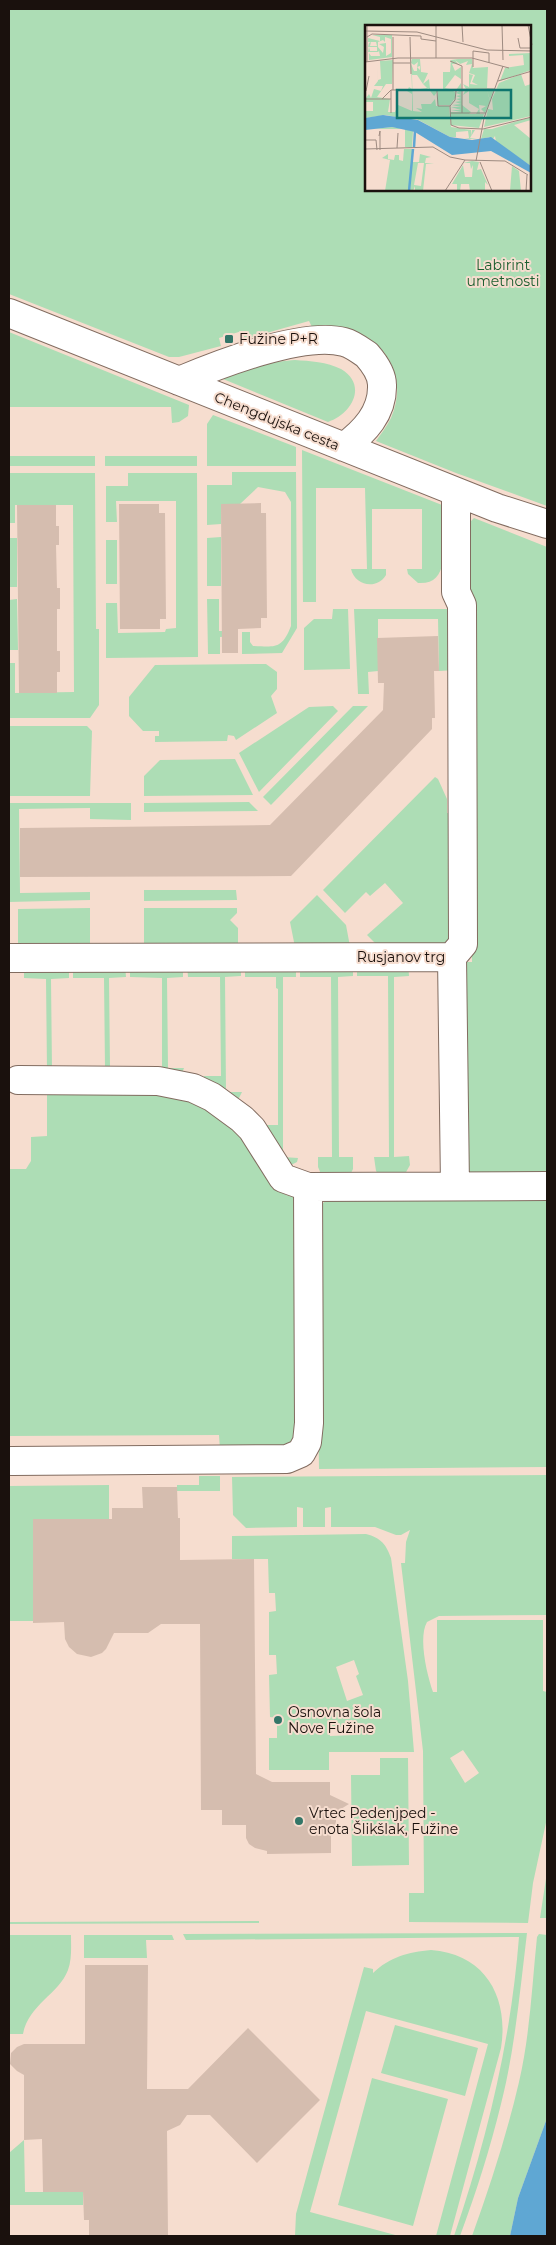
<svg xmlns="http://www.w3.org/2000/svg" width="556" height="2245" font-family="Montserrat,sans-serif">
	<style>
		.green { fill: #adddb5; fill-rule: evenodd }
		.water { fill: #5fa7d3 }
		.building { fill: #d5bdaf }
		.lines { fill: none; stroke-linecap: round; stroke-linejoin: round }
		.minor-casing { stroke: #826c60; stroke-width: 30 }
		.minor { stroke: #fff; stroke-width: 28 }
		.poi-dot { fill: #337668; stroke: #f6ddcf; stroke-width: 2 }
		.labels { text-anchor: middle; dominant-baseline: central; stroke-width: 4; stroke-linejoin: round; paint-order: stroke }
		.park-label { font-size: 14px; fill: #1b5e2e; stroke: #f6ddcf }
		.poi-label { font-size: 14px; fill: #1a110d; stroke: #f6ddcf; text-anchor: start }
		.street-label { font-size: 14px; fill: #1a110d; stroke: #f6ddcf }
		.inset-river { fill: none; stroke: #5fa7d3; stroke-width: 2.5 }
		.inset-road { fill: none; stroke: #9e8b81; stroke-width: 1 }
		.view { fill: #0f766e; fill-opacity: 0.15; stroke: #0f766e; stroke-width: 2.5 }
		.inset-edge { fill: none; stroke: #1a110d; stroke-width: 2.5 }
	</style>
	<rect width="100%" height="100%" fill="#f6ddcf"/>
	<path class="green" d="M9,9H547V506L456,473L376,441C381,434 387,426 391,418C415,363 365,317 312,327L309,321L245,339L242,331L219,338L221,346L179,357H169L9,294ZM530,26V190H366V26Z
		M9,332L189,405L188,416L179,422L172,423L171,407H9Z
		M295,360C310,361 327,362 341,369C368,385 352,414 328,422L223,379C232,368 279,361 295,360Z
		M213,415L296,447V466H207V424Z
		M302,450L442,505L443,562C440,576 434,584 418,583L408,574L407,569H422V509H372V569H386V575C377,590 355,586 351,569H367L365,488H316V602H303Z
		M9,456H95V466H9Z
		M105,456H197V466H105Z
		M232,472H296L297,628L282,653L242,654V632H250V642L253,646C276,647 282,649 291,626V502L285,492L258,487L240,504H221V524L207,525V485H232Z
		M9,473H95L96,629H99V705L90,718H9V663H15V693L74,692L73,505H15V523H9Z
		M128,473H197L198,657L106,658V603H117L118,633L165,632L166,629L176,628V501H116L117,522H106V486H128Z
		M474,518L547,547V1178H458L457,962H472L467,525Z
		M221,537V586H207V538Z
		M9,538H17V587H9Z
		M106,540H117V584H106Z
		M17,599L18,650H9V600Z
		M207,599H219V631H238V636L220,637V654H208Z
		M333,609H348L350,669L304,670V628L314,619H332Z
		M354,609H455L456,670L439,671L438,619H378V671L368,672L369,694H358Z
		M266,664L277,672V689L271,696L277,713L236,740L234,736L228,735L227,741L155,742V736H159V731H143L129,716V697L155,665Z
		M333,706L338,711L259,792L239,753L309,707Z
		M353,706H368L271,805L263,797Z
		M9,726H87L92,731L90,796H9Z
		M235,759L253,795L144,796V776L160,760Z
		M435,777L438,779L447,799V813H456V931L436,952H384L367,935L403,903L385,883L370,896L366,892L345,913L323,890Z
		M249,802L258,811L144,812V803Z
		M9,803H131V820L90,819V808L19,809L20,893L90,892V900L9,902Z
		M144,890H236L237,900L144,901Z
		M317,895L346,925L351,952H296L290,922Z
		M90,908V946H18V909Z
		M144,908H237V913L230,920L238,928V946H144Z
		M241,963V976L225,977L226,1092H242L239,1098L234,1099L204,1078V1076H221L220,977H188L187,964Z
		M296,963V977H283V1157L298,1158L297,1162L291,1165L286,1163L262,1125H278V989L276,988V977H245V964Z
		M300,963H353V976L338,977L339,1157H353V1169L350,1175L321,1174L318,1167V1157H332L331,977H300Z
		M357,963H408L409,976L394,977V1157L409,1156L410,1165L405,1174L380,1176L376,1171L374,1157H389L388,976H357Z
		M69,964V978L51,979L52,1069H47L46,979L24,978V965Z
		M125,964L126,977L109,978L110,1068H105L104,978H73V965Z
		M130,964H183V977L167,978L168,1068H184L182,1073L162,1068V978L130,977Z
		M143,1091L194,1100L244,1137L273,1185L286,1195L298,1198L299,1423L293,1441L289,1445L220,1450L219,1435L9,1436V1169H26L31,1161V1137L47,1136V1095H30L32,1092Z
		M547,1197V1467L319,1469L316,1215L318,1209L326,1200Z
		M547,1475V1615L439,1616L427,1622C418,1638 427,1675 433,1692H437V1620H543V1691L547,1692V1818L533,1883L528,1923L409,1922V1893H424L423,1751L401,1563H405L406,1542L410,1530L401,1535H396L375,1527H331V1507L325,1508V1527H303V1508L297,1507V1527L246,1528L233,1515L232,1477ZM463,1750L479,1773L465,1783L450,1758Z
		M199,1476H220V1491H177V1485H199Z
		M109,1485V1519H33V1621H9V1486Z
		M366,1534C381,1538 386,1544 391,1558L408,1681L414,1752H329V1770H269V1738H277V1718L270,1717L269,1675L277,1674L276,1655H269V1612L276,1611L275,1593H269L268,1559H232V1536ZM354,1660L359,1674L356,1676L363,1695L347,1701L336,1667ZM329,1727H355V1735L330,1736Z
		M380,1758H408L409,1865L352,1866L351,1775H380Z
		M547,1871V1918H540L547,1872Z
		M259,1921V1923L9,1924V1922Z
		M527,1933C520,1990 515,2049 501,2104C490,2149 476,2193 460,2236H454C487,2139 511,2040 519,1937L186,1940L183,1934Z
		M539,1934L547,1935V2118L518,2198L510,2236H472C490,2186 507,2134 519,2082C530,2035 532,1985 537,1937Z
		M9,1935H71C71,1947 72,1959 68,1970C59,1994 29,2004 23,2034H9Z
		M84,1935H172L174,1940H146L147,1958H84Z
		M431,1950C486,1954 509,1998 501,2048L450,2236H436L488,2044L366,2011L310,2212L399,2236H295L296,2214L364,1967L373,1969V1973C390,1957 408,1952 431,1950Z
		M395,2025L478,2048L465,2096L381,2073Z
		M372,2078L448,2099L413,2226L338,2205Z
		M24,2140L25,2192H83V2205H10L9,2153Z"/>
	<path class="water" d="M547,2118V2236H510L518,2198Z"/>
	<path class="building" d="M261,503V513H266L267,618H261V628L238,629V653H222L221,504Z
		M119,504H159V513H165L166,619H160V629H120Z
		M17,505H56V526H59V545H56L57,588H60V609H57V651H60V672H57V693H19Z
		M438,636L439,671H434L435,718H432V729L291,876L20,877V828L270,825L383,710L384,683H378L377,638Z
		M142,1487H177L178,1518H180V1560L254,1559L256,1774L272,1782H330V1795L349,1804L336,1812V1826H331V1853L267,1854V1851L255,1848L249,1844L246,1838V1825H222V1810H201L200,1624H161L148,1633H114L106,1649L102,1653L91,1657L77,1654L69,1647L65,1639L64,1622L33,1623V1519H112V1508H143Z
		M85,1965H148L147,2089H188L248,2028L320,2100L257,2163L210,2115H187L180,2125L167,2131L168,2236H89V2220H84L83,2192H43L42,2139L24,2140V2075L17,2071L10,2064L11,2053L17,2047L24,2044H85Z"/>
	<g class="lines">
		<g class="minor-casing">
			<path id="minor" d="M9,313L497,508L547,524
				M179,381C217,365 303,331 344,342C352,344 360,350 367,355C374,363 382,374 382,385C383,413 364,432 344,447
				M452,957L455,1186
				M9,958L452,957L463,944L462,605L456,592V492
				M18,1080L158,1081L193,1088L212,1097L242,1119L252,1129L283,1178L308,1187L547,1186
				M11,1461L287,1459L301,1453L307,1442L309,1423L308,1187"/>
		</g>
		<use href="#minor" class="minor"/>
	</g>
	<g class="poi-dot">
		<rect x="224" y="334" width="10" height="10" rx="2.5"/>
		<circle cx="278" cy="1720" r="5"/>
		<circle cx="299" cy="1821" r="5"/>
	</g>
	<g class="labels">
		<g class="park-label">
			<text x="503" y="265">Labirint<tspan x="503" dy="16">umetnosti</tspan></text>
		</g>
		<g class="poi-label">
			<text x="239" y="339">Fužine P+R</text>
			<text x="288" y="1712">Osnovna šola<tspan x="288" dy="16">Nove Fužine</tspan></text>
			<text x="309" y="1813">Vrtec Pedenjped -<tspan x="309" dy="16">enota Šlikšlak, Fužine</tspan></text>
		</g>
		<g class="street-label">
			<text transform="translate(277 421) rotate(22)">Chengdujska cesta</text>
			<text x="401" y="957">Rusjanov trg</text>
		</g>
	</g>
	<g transform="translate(365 25)">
		<rect width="166" height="166" fill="#f6ddcf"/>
		<path d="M7,10H27V32L4,35V28L6,31H15L14,26L13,27H3L4,22L5,26H12V22H3L4,18L6,17L5,21H12L11,17H3V13L15,16V12ZM20,12L26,14V28L21,31V18L14,19L19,22L18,28L13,22V17L18,15L20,17ZM166,28V45L135,56L140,43L159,40L158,30L144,31V29ZM47,34H55L56,47L63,48L58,59L52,50H47L48,86L57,87L51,83L57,84L56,79H66L70,74L71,81H84L86,102L106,105V111L107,105H110L105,113L112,114H105L99,113H104L103,106L91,107V112H85L48,92L45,95L21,90L0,93V86H8V77H0L1,67V73L4,69L6,73L9,64L16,66L18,61H9L13,56L12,36L13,55L16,54L15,36L28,35L27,59H21L12,72L25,74L23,87H30L33,80L47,86V69L42,66L44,62L47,64L46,39L49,46H52V42L55,45V41L52,42L53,37L49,40L46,38ZM93,34H107L108,43L123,42L122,63L129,64L125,75L122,65L125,76L120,88L116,84L121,81L114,80L115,89H119L114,103L86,100V87H96L86,85H96L86,82H96L87,80L96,79L90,77L96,76L91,74L96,73L91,71L96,70L91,68L96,65H86L90,67V73L85,80H73V66L69,71L63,63L62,65H49L62,63L58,59L64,54L65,64H78V47H85L86,35ZM90,35L95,39L103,36L101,40L107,39L104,48L110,50L107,57L113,60L105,59L108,50L104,49V62L98,59L101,64L98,70L104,66V78L114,84L111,89H104L106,87L97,80L96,58L91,65L80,63L90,50L96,54V42L90,46L87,39H93ZM156,49L160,61L166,59V91L119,102L123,84L128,85L127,74L134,58ZM166,92V95L149,100L166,114V141L131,117L130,111L128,114L124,112L116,114L119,104H127ZM27,102L39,104L48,106L47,123L40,122V104H9ZM39,124H48V137H54L55,129L66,132L61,133L60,138H69L61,139L58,166H50V161L48,166H20L25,135L17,133L23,129V134L29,135L30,130H34V135L38,136ZM53,138H59L56,161L49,160ZM107,136L114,137L112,145L116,144L123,160L120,157V166H105L104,159H96L95,166H92V159H87L98,140L100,152H107L108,140L106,144L105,138H98ZM147,141L154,146L156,166H145Z" fill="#adddb5" fill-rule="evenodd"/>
		<path d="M18,90L53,95L85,112L107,115L126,112L166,141V148L126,126L87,130L50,107L27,102L0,105V93Z" fill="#5fa7d3"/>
		<path class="inset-river" d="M49,122L50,106M44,166L48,124"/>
		<path class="inset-road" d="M2,0V37M71,0V33M97,0L98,17M137,0L138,35M163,0L167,20M0,6L52,7L122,25L167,26M2,12L7,9L56,11V14L71,16M28,12V65M45,12L46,49M153,13L155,23H167M85,36L97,41V88M0,37L33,33H107L144,43M28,38H45M108,42V26L124,28V38M133,56L167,46M1,66L4,51M72,66L73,81H85L90,75L91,66M0,74H26M17,74L26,65L130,64M85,81L86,100L94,103L118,104L167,92M26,88V65M85,88H121M14,111L15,106V125M0,115H11L12,125M32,123L33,108M0,124L68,122L85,132L100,135L140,136L163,150M111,136L119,93L138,41M115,137L127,166M80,166L100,135M161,166L162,150"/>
		<path class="view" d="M32,65H146V93H32Z"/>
		<rect width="166" height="166" class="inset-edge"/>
	</g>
	<rect width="556" height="2245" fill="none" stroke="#1a110d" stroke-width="20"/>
</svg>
